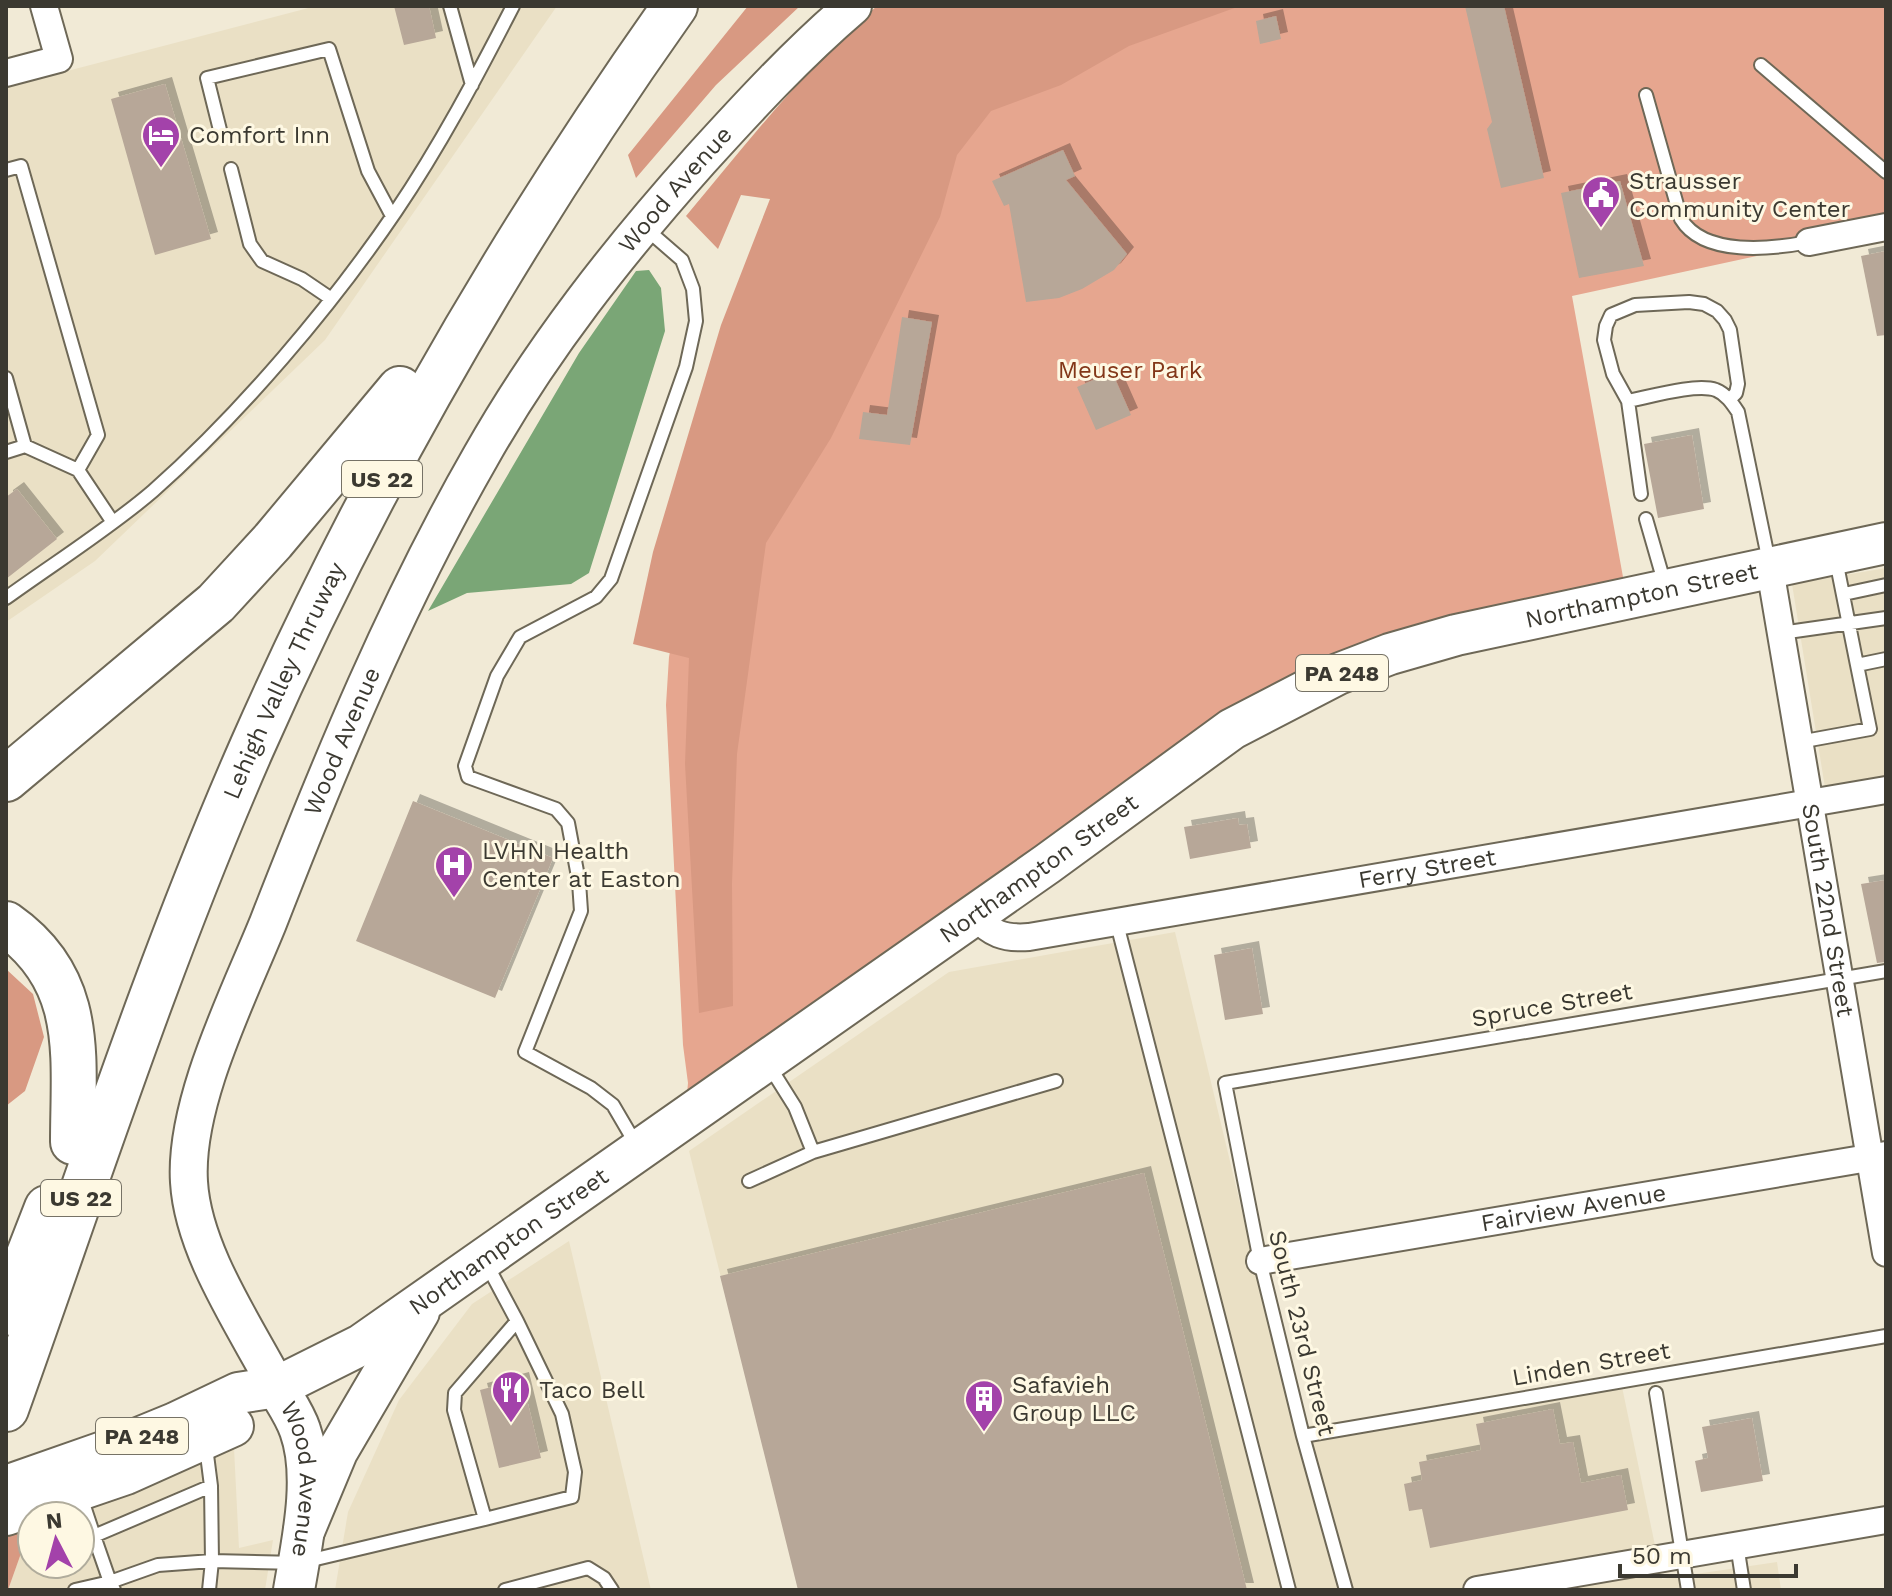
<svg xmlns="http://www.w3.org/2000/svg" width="1892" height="1596" font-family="'Work Sans',sans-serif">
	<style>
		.built { fill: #eae0c5 }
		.green { fill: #e6a68f }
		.forest { fill: #d89982 }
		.water { fill: #7aa676 }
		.building { fill: #b7a798; filter: url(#shadow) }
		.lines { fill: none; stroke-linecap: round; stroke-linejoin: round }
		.lane-casing { stroke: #6e6857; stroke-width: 16 }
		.street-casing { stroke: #6e6857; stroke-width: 30 }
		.secondary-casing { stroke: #6e6857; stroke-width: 40 }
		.primary-casing { stroke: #6e6857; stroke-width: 44 }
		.highway-casing { stroke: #6e6857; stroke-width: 48 }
		.lane { stroke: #fff; stroke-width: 12 }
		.street { stroke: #fff; stroke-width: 26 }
		.secondary { stroke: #fff; stroke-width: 36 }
		.primary { stroke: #fff; stroke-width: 40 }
		.highway { stroke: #fff; stroke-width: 44 }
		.labels { text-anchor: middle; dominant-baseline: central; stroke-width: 6; stroke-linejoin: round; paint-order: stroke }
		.shield { fill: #fef8e3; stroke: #767266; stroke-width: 2 }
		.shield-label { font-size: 22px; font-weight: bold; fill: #3b3931 }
		.poi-label { font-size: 24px; fill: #3b3931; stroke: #fef8e3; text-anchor: start }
		.street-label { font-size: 24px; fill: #3b3931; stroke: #fef8e3 }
		.park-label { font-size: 24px; fill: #833719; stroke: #fef8e3 }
	</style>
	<defs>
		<filter id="shadow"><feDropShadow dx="7" dy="-7" stdDeviation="0" flood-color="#0004"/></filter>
	</defs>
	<rect width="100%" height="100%" fill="#f1ead6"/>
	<path class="built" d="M316,6H557L325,340L95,561L6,622V87Z
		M1886,568V796L1828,806L1792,584Z
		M1175,932L1294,1428L1621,1382L1662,1579L1777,1562L1781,1590H800L689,1151L949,972Z
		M569,1241L651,1590H335L348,1512L399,1400L472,1304Z
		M234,1448L239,1548L273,1540L265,1590H8L30,1528L32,1564H80V1516H60Z"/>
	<path class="green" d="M877,6H1886V228L1572,296L1627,599L1365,664L685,1117L688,1083L683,1045L666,705L669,657L677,614Z"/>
	<path class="forest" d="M748,6H800L716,85L636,178L628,155Z
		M877,6H1240L1129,46L1061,85L991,111L957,155L940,217L831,438L766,543L737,754L732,884L733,1006L699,1013L685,764L689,658L633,644L653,552L721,325L770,199L741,195L718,249L686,216C747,143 805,68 877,6Z
		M6,969L33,994L44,1037L25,1091L6,1106Z
		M30,1528L8,1590H6V1532Z"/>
	<path class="water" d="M649,270L661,288L665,331L589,573L571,584L467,593L428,611L579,353L636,271Z"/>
	<path class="building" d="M394,6H429L436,38L404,45Z
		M1465,6H1504L1544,178L1501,188L1487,129L1492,122Z
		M1276,16L1281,39L1260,44L1256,21Z
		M165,84L211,239L155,255L111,99Z
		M1063,150L1075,176L1066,180L1127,254L1114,270L1082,289L1059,298L1026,302L1009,204L1004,206L992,181Z
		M1620,181L1644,266L1579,278L1561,193Z
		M1886,251V335L1877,336L1861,256Z
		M902,317L932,322L910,445L859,439L863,412L887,415Z
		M1112,372L1131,415L1096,430L1077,387Z
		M1692,435L1704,509L1658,518L1644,444Z
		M17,489L57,539L6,579V497Z
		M413,801L553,858L495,998L356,941Z
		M1238,818L1239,825L1247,824L1251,848L1190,859L1184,827Z
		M1886,880V962L1877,963L1861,884Z
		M1252,948L1263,1014L1225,1020L1214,955Z
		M1144,1173L1247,1590H798L720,1276Z
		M522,1379L541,1458L499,1468L480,1390Z
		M1553,1409L1560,1444L1573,1442L1581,1483L1621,1475L1628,1510L1430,1548L1422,1509L1409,1511L1404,1484L1422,1480L1419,1462L1481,1450L1476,1424Z
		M1752,1418L1763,1481L1701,1492L1695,1461L1708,1458L1702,1427Z"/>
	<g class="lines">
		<g class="lane-casing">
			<path id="lane" d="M450,6L472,85
				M1761,65L1886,172
				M1646,95L1681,219C1704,257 1772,249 1809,242
				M220,130L207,78L329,49L368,171L392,216
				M231,169L250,244L262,261L302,279L330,298
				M6,170L21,166L98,435L78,470
				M6,378L25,446
				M1628,401C1649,397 1696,383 1716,390C1726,394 1732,403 1738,412L1769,562
				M6,452L25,446L78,470L112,521
				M1641,494L1628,401L1613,374L1604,340L1606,326L1611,315L1635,305L1689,302L1704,304L1717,311L1725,320L1730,330L1738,384L1736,393L1730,399
				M1646,519L1665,585
				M1836,560L1857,665L1886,659
				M1844,594L1886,585
				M6,598C53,564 110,528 153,491C240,414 331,307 396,211C440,146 477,76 513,6
				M1781,633L1886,618
				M1799,742L1870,729L1857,665
				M1117,924L1289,1590
				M768,1064L795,1107L813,1152L1056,1081
				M637,1146L613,1105L591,1088L525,1052L581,911L579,882L568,823L556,809L468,777L465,766L497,676L520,637L596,597L611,579L686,367L696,321L693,289L682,260L644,227
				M749,1181L813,1152
				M1656,1393L1688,1590
				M1303,1436L1886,1336
				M80,1494L94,1536L211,1486
				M485,1519L572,1497L575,1472L562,1414L517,1321
				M1737,1545L1744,1590
				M75,1590L110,1582L94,1536
				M114,1590L110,1582L158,1565L212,1561L211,1486L206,1447
				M209,1590L212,1561L299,1563L485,1519L454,1410L455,1393L517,1321L486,1263
				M505,1590L588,1568L604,1578L612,1590
				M1346,1590L1303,1436L1260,1261L1225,1083L1886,971"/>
		</g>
		<g class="street-casing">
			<g id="street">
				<path d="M6,73L59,59L44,6"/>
				<path d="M1809,242L1886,227"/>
				<path id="s1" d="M1770,569L1886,1253"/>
				<path id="s2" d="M974,915C991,934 1004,939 1029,937L1886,790"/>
				<path id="s3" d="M1260,1261L1886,1155"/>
				<path d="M1477,1590L1886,1520"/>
			</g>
		</g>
		<g class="secondary-casing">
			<g id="secondary">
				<path id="s4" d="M277,1387C245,1326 193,1251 189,1182C184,1103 238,997 268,923C330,764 396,604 481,456C542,348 618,252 700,160C749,106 798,53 853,6"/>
			</g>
		</g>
		<g class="primary-casing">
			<g id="primary">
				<path id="s5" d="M277,1387C285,1401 295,1415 300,1430C317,1477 302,1542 294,1590"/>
				<path id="s6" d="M6,1486L109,1450L175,1423L238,1393L277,1387L361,1345L1047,864L1232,729L1338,674L1390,654L1456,635L1886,543"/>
				<path d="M6,1515L126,1474L233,1426"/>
				<path d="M304,1531L337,1452L419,1312"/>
			</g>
		</g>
		<g class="highway-casing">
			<g id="highway">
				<path d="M6,779L216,603L273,541L400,389"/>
				<path d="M6,924C86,980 73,1056 73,1142"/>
				<path d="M6,1313L47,1208"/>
				<path id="s7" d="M6,1409C85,1188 157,963 252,747C367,486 510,239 675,6"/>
			</g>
		</g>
		<use href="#lane" class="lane"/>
		<use href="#street" class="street"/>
		<use href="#secondary" class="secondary"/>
		<use href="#primary" class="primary"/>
		<use href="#highway" class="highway"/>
	</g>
	<defs>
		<g id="hotel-pin" transform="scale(2)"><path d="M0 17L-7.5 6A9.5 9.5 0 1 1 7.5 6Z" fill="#a342aa" stroke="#fef8e3"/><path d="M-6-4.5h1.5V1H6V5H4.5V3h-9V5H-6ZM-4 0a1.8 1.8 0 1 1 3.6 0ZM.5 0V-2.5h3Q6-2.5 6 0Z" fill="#fff"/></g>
		<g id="civic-pin" transform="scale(2)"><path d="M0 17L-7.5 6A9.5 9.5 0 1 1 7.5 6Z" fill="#a342aa" stroke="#fef8e3"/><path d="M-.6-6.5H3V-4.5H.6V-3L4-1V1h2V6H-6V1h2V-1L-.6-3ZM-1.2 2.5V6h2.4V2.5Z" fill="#fff"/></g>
		<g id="hospital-pin" transform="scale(2)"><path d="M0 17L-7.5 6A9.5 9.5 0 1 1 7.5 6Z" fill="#a342aa" stroke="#fef8e3"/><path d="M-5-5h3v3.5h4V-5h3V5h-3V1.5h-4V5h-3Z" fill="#fff"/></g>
		<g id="restaurant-pin" transform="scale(2)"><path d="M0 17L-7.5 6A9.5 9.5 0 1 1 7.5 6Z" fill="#a342aa" stroke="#fef8e3"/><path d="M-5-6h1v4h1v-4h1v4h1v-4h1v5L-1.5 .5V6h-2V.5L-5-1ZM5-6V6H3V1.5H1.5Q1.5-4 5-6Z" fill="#fff"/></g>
		<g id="building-pin" transform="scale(2)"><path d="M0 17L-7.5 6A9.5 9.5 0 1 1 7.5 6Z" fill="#a342aa" stroke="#fef8e3"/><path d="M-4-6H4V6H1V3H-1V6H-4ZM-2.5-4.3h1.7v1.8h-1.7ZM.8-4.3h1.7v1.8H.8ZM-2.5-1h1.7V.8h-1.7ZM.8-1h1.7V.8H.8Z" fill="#fff"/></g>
	</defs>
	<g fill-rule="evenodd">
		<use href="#hotel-pin" x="161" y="135"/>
		<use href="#civic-pin" x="1601" y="195"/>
		<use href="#hospital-pin" x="454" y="865"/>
		<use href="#restaurant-pin" x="511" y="1390"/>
		<use href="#building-pin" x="984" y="1399"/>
	</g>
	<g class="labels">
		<g class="shield">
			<rect x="342" y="461" width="80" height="36" rx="6"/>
			<rect x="1296" y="655" width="92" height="36" rx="6"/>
			<rect x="41" y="1180" width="80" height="36" rx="6"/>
			<rect x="96" y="1418" width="92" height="36" rx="6"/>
		</g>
		<g class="shield-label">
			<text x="382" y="479">US 22</text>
			<text x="1342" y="673">PA 248</text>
			<text x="81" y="1198">US 22</text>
			<text x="142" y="1436">PA 248</text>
		</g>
		<g class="poi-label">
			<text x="189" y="135">Comfort Inn</text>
			<text x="1629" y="181">Strausser<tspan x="1629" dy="28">Community Center</tspan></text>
			<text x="482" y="851">LVHN Health<tspan x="482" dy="28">Center at Easton</tspan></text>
			<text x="1012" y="1385">Safavieh<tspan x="1012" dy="28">Group LLC</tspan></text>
			<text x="539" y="1390">Taco Bell</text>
		</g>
		<g class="street-label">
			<text stroke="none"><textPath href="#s4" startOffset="1342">Wood Avenue</textPath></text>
			<text stroke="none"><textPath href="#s6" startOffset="1884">Northampton Street</textPath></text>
			<text stroke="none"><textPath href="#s7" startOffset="780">Lehigh Valley Thruway</textPath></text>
			<text stroke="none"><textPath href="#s4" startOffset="694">Wood Avenue</textPath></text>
			<text stroke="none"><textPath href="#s6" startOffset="1212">Northampton Street</textPath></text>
			<text stroke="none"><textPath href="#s2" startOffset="466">Ferry Street</textPath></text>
			<text stroke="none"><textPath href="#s1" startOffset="346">South 22nd Street</textPath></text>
			<text transform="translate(1552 1005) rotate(-10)">Spruce Street</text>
			<text stroke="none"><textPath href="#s3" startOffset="318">Fairview Avenue</textPath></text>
			<text stroke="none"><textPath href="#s6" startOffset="564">Northampton Street</textPath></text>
			<text transform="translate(1302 1333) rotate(76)">South 23rd Street</text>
			<text transform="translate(1591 1364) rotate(-10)">Linden Street</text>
			<text stroke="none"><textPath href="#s5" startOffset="98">Wood Avenue</textPath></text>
		</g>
		<g class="park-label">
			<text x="1130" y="370">Meuser Park</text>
		</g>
	</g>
	<rect width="1892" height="1596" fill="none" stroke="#3b3931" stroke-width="16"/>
	<g transform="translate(56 1540) rotate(354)"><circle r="38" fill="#fef8e3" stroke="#b0ac9c" stroke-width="2"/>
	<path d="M0-6L14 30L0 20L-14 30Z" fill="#a342aa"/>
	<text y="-12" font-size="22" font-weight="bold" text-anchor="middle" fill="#3b3931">N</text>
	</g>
	<path d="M1620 1564v12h176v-12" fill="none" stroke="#3b3931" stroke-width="4"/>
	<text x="1632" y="1564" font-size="24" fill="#3b3931" stroke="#fef8e3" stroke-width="6" paint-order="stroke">50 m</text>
</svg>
